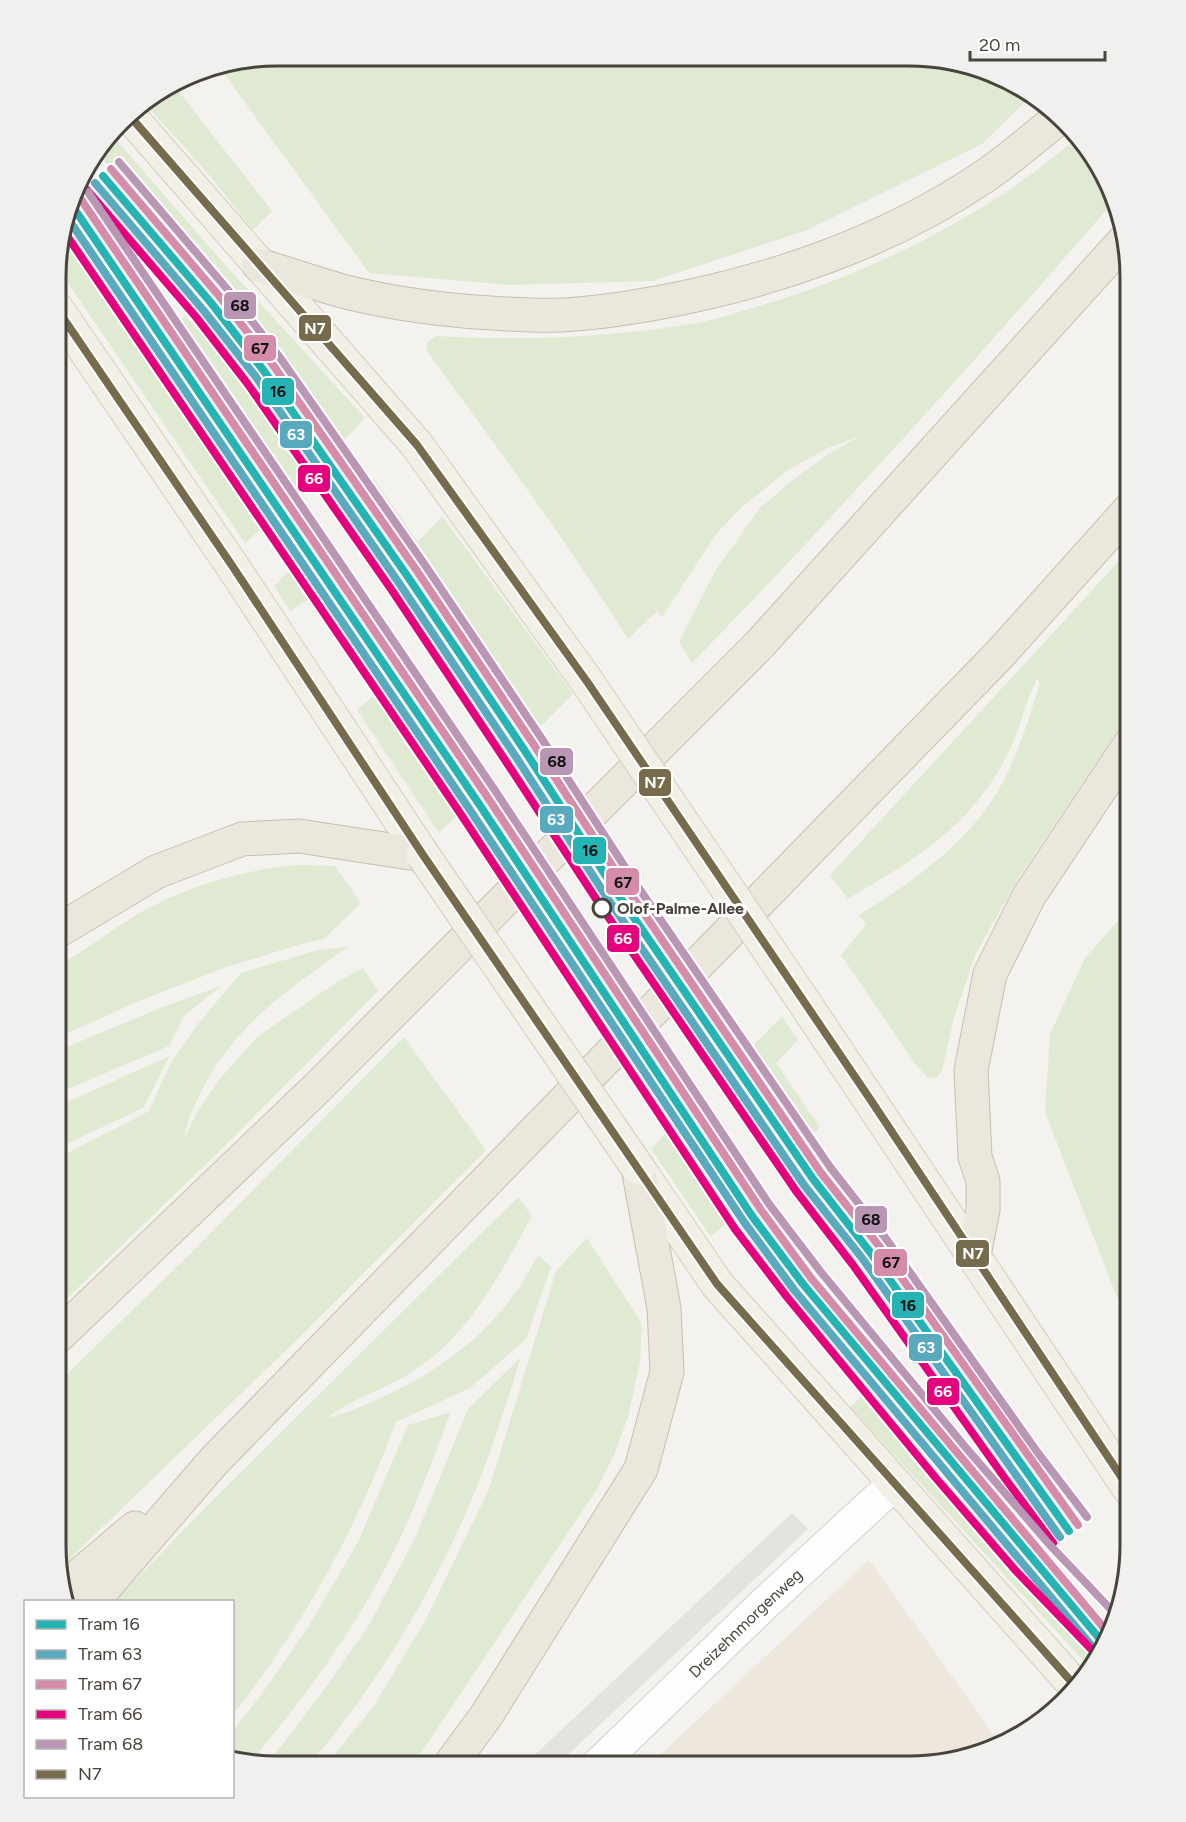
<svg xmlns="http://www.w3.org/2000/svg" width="1186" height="1822" font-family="Figtree,sans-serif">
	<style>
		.commercial { fill: #ede7dd }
		.green { fill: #e0ead2 }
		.parking { fill: #e5e3e0 }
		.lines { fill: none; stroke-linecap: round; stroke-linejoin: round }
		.stream { stroke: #c4dbec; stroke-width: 14 }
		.street-casing { stroke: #d1d0cc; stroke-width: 35 }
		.primary-casing { stroke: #d3cebf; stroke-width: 35 }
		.highway-casing { stroke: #c8bfad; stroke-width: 35 }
		.street { stroke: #fdfdfd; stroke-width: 33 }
		.primary { stroke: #f1efe6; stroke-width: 33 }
		.highway { stroke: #ebe7dd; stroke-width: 33 }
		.primary-bridge-casing { stroke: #d3cebf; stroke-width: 35; stroke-linecap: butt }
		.primary-bridge { stroke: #f1efe6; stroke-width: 33 }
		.bus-1-casing { stroke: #fff; stroke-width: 12 }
		.bus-1 { stroke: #766b4c; stroke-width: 8 }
		.tram-1-casing { stroke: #fff; stroke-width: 12 }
		.tram-2-casing { stroke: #fff; stroke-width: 12 }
		.tram-3-casing { stroke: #fff; stroke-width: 12 }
		.tram-4-casing { stroke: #fff; stroke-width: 12 }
		.tram-5-casing { stroke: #fff; stroke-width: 12 }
		.tram-1 { stroke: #25b3b4; stroke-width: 8 }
		.tram-2 { stroke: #59aabf; stroke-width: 8 }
		.tram-3 { stroke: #d58cab; stroke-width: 8 }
		.tram-4 { stroke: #e5007d; stroke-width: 8 }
		.tram-5 { stroke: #ba96b5; stroke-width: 8 }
		.stop-dot { fill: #fff; stroke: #49443b; stroke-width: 3 }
		.labels { text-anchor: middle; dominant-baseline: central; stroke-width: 6; stroke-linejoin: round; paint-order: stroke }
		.stop-label { font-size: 16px; font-weight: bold; fill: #49443b; stroke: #fff; text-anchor: start }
		.street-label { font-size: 16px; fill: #49443b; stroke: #fff }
		.rim { fill: none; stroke: #49443b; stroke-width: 3 }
		.line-badge { stroke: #fff; stroke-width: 2 }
		.badge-label { font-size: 16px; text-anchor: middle; font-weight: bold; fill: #fff }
		.pale-badge-label { font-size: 16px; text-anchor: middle; font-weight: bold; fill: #111 }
	</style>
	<rect width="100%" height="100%" fill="#f3f2ef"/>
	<path class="commercial" d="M869,1560L1001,1745L994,1750L910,1766H648Z"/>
	<path class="green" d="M277,56L938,57L1031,96L982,144L807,230L653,281L509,285L369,273L219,67Z
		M173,84L272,211L253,230L206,171L144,103Z
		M112,135L228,268L365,418L334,451L203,281L98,153Z
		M1079,137L1085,142L1114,192L1115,200C978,358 838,513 692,663L679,642L715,571L760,508L790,482L828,454L863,435L828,448L788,470L743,506L717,533L662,617L657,611L628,639C566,540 496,446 427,351V342L436,336C521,341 606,338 690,324C711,321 732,314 752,308C847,281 940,238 1022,181C1042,167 1060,151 1079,137Z
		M67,218L273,519L245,543L57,267V248Z
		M185,316L228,357L267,404L318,470L287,500L171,327Z
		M374,479L418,542L442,516L573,694L529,738L363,493Z
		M1130,549V712L1018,879L976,953L953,1021L942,1071L937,1077L928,1078L916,1065L841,955L866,925L859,915C917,879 973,840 1005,778C1020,748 1030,715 1040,683L1037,679C1026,699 1021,726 1011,747C975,825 918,857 848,899L830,875Z
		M298,562L466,807L439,833L357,710L374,695L307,600L290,611L274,586Z
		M300,865L335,866L361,903L324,939L301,944L224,968L139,1001L57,1038L56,967C84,951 110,931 138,914C187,886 244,869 300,865Z
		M1130,907V1331L1045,1112L1050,1034L1085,958Z
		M348,947C289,989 235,1024 201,1092C193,1108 187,1121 184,1139L199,1109L218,1081L257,1037L337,982L363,968L378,991L239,1132L56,1309V1159L149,1111L171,1062L184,1044L197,1025L241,973L318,950Z
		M221,986L184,1016L169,1046L56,1094V1066L63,1058L67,1047L160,1008Z
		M782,1016L798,1040L776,1063L820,1127L802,1145L742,1057Z
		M404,1037L486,1150L302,1335L60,1568L56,1545V1385L190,1254Z
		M170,1056L143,1108L56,1149V1107Z
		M677,1121L736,1213L711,1237L651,1149Z
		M518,1197L532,1216C498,1277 467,1341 404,1377C379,1391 350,1400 327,1418C347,1413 368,1404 387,1395C438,1371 484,1338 517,1290C525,1279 531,1267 538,1255L551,1267L526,1339L470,1388L396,1422C356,1530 304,1624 233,1715L232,1602H114L204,1509Z
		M587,1238L642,1324L640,1362L628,1417L614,1455L597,1489L413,1765H326L373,1707L425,1621L489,1489L556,1271Z
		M521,1357C511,1388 502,1419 491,1449C451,1563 387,1673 309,1765H265L285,1741L329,1683L370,1623L415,1538L468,1409Z
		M871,1388L1098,1655L1091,1669L850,1407Z
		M451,1412C432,1461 415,1510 391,1557C354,1631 305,1697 252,1760L248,1764L233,1760V1730L261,1695L307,1629L358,1542L408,1425Z"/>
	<path class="parking" d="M792,1513L808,1529L556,1766L524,1765Z"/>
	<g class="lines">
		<path class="stream" d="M1130,1060L1129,1048L1130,1047"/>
		<g class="street-casing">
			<g id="street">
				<path id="s1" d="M597,1766L762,1606L894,1484"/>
			</g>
		</g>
		<g class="primary-casing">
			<path id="primary" d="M128,114L417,445L588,683
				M57,309L233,567L423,855
				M802,999L1130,1490
				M638,1168L717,1284L1077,1688"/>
		</g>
		<g class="highway-casing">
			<path id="highway" d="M259,265C288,274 317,284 346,292C406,307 469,313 530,315C572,317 616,310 657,303C771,282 888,242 985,176C1011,158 1035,137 1060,117
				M56,932L156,872L242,839L299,836L423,855
				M974,1255L983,1210V1181L975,1157L971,1070L990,974L1029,896L1130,744
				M56,1338L316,1089L760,644L1123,242
				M64,1588L135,1528
				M92,1602L214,1461L1000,654L1130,509
				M450,1765L486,1716L641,1469L667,1372L664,1308L638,1168"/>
		</g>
		<use href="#street" class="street"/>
		<use href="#primary" class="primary"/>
		<use href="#highway" class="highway"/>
		<g class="primary-bridge-casing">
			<path id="primary-bridge" d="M588,683L802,999
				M423,855L638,1168"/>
		</g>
		<use href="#primary-bridge" class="primary-bridge"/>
		<g class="bus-1-casing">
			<path id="bus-1" d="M128,114L417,445L588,683L868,1096L1130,1490
				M57,309L233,567L423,855L717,1284L1077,1688"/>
		</g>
		<use href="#bus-1" class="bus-1"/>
		<g class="tram-1-casing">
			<path id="tram-1" d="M103,176L212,304L264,371L408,577L525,751L617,893L813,1179L870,1252L1069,1531
				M71,204L477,801L752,1216L803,1284L1104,1644"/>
		</g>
		<g class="tram-2-casing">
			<path id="tram-2" d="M95,183L204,311L256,377L399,583L516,757L608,899L804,1185L862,1258L1060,1537
				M67,217L468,807L744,1222L795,1291L1096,1651"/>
		</g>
		<g class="tram-3-casing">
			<path id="tram-3" d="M111,169L220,297L273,365L417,571L534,745L626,887L821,1173L879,1246L1078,1525
				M80,198L486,795L761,1210L811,1278L1109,1634"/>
		</g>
		<g class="tram-4-casing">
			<path id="tram-4" d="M87,190L196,317L247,383L391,589L507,763L600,905L796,1191L853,1265L1004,1477L1053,1543
				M63,230L460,813L735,1229L787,1297L935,1477L1016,1571L1093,1651"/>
		</g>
		<g class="tram-5-casing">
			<path id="tram-5" d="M119,162L228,290L281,359L425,565L542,739L634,881L830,1167L887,1240L1038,1453L1087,1517
				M88,192L494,789L769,1204L820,1271L967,1449L1048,1543L1118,1617"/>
		</g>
		<use href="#tram-1" class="tram-1"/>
		<use href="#tram-2" class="tram-2"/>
		<use href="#tram-3" class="tram-3"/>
		<use href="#tram-4" class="tram-4"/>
		<use href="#tram-5" class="tram-5"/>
	</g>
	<circle class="stop-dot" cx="602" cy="908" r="9"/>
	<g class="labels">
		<g class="stop-label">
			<text x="617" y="908">Olof-Palme-Allee</text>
		</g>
		<g class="street-label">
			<text stroke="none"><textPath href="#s1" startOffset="206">Dreizehnmorgenweg</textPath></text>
		</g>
	</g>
	<path d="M0 0H1186V1822H0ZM277 66H909A211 211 0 0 1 1120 277V1545A211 211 0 0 1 909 1756H277A211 211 0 0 1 66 1545V277A211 211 0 0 1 277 66Z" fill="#f0f0ef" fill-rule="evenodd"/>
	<path class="rim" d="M277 66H909A211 211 0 0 1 1120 277V1545A211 211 0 0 1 909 1756H277A211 211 0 0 1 66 1545V277A211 211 0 0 1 277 66Z"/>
	<g class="line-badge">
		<rect x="223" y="291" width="34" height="29" rx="6" fill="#ba96b5"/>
		<rect x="298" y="314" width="34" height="28" rx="6" fill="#766b4c"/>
		<rect x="243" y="334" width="34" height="28" rx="6" fill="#d58cab"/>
		<rect x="261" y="377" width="34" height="29" rx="6" fill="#25b3b4"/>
		<rect x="279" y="420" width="34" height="29" rx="6" fill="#59aabf"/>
		<rect x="297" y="464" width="34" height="29" rx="6" fill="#e5007d"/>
		<rect x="539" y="747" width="35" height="29" rx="6" fill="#ba96b5"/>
		<rect x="638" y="768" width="34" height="29" rx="6" fill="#766b4c"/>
		<rect x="539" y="805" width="35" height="29" rx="6" fill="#59aabf"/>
		<rect x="572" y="836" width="35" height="29" rx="6" fill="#25b3b4"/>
		<rect x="605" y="867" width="35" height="29" rx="6" fill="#d58cab"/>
		<rect x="606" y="924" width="34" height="29" rx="6" fill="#e5007d"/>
		<rect x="854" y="1205" width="34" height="29" rx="6" fill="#ba96b5"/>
		<rect x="955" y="1239" width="35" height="29" rx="6" fill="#766b4c"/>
		<rect x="873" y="1248" width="35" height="29" rx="6" fill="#d58cab"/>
		<rect x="891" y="1291" width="34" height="28" rx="6" fill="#25b3b4"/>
		<rect x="908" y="1333" width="35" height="29" rx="6" fill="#59aabf"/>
		<rect x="926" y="1377" width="34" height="29" rx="6" fill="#e5007d"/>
	</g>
	<g class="badge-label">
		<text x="315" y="334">N7</text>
		<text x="296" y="440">63</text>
		<text x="314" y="484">66</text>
		<text x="655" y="788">N7</text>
		<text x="556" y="825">63</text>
		<text x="623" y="944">66</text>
		<text x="973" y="1259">N7</text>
		<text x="926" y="1353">63</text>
		<text x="943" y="1397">66</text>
	</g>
	<g class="pale-badge-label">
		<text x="240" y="311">68</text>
		<text x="260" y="354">67</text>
		<text x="278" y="397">16</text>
		<text x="557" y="767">68</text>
		<text x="590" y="856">16</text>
		<text x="623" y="888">67</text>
		<text x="871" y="1225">68</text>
		<text x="891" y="1268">67</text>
		<text x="908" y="1311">16</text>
	</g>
	<rect x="24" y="1600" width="210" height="198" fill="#ffffff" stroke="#b6b4b1" stroke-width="1.5"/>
	<rect x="36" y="1620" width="30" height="9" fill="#25b3b4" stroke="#b6b4b1" stroke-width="1.5"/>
	<text x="78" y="1630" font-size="18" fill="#49443b">Tram 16</text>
	<rect x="36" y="1650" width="30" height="9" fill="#59aabf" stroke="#b6b4b1" stroke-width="1.5"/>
	<text x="78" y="1660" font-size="18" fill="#49443b">Tram 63</text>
	<rect x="36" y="1680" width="30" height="9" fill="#d58cab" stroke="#b6b4b1" stroke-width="1.5"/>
	<text x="78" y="1690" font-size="18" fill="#49443b">Tram 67</text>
	<rect x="36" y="1710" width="30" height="9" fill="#e5007d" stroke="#b6b4b1" stroke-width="1.5"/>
	<text x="78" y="1720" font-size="18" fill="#49443b">Tram 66</text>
	<rect x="36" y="1740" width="30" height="9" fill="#ba96b5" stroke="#b6b4b1" stroke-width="1.5"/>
	<text x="78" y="1750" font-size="18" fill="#49443b">Tram 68</text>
	<rect x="36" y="1770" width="30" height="9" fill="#766b4c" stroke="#b6b4b1" stroke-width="1.5"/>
	<text x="78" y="1780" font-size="18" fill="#49443b">N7</text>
	<path d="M970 51v9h135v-9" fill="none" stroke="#49443b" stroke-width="3"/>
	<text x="979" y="51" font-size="18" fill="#49443b" stroke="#ffffff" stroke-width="4.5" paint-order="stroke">20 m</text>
</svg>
